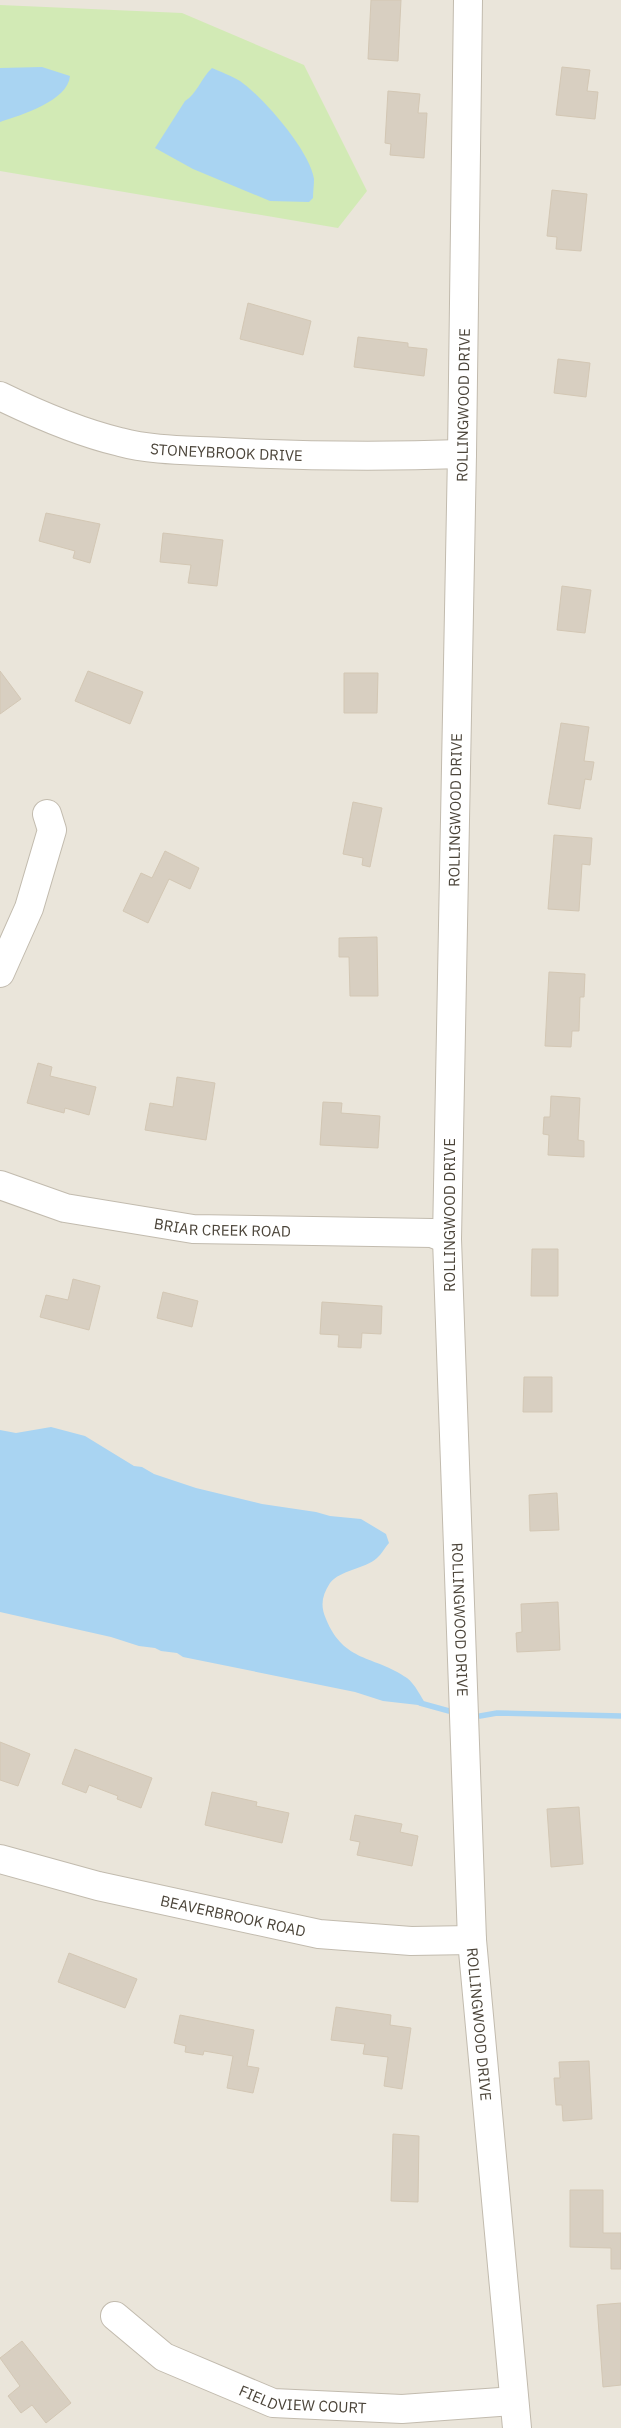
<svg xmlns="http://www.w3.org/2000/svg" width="621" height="2428" font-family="'IBM Plex Sans',sans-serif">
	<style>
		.residential { fill: #eae5da }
		.green { fill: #d2eab5 }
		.water { fill: #a9d4f2 }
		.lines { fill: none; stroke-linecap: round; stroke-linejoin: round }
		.stream { stroke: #a9d4f2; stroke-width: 5.5 }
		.building { fill: #d8cfc1; stroke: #d3c7b4 }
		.minor-casing { stroke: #c2bbae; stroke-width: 30 }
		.minor { stroke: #fff; stroke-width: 28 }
		.labels { text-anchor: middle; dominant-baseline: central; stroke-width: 4.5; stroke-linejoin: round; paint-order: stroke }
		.street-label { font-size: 15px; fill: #4b4439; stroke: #fff }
	</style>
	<rect width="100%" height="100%" fill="#f6f3ec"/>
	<path class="residential" d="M0,0H621V2428H0Z"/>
	<path class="green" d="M0,5L182,13L304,65L367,191L338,228L0,171Z"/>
	<path class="water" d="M42,67L70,76C68,101 21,115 0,122V68Z
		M212,68C221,72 232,76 240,81C263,97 310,151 314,179C314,185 313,192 313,198L309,202L270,201L193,169L155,148L185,101C197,94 201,78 212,68Z
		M51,1427L85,1436L134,1466L142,1467L154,1474L196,1488L262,1504L316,1512L330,1516L361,1519L386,1534L389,1543C385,1547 382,1554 377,1558C365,1569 340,1570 330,1583C322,1595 320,1606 326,1619C344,1663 374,1655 407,1678C415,1684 421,1697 427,1706L383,1701L355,1692L183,1657L177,1653L161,1651L155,1648L139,1646L111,1637L0,1612V1430L16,1433Z"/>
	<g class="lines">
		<path class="stream" d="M420,1703L449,1711
			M480,1716L497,1713L621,1716"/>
	</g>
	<path class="building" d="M371,0H401L398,61L368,59Z
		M562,67L590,70L587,91L598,92L595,119L556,115Z
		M388,91L420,94L418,113H427L424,158L390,155L391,144L385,143Z
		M552,190L587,194L581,251L556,249L557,237L547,236Z
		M248,303L311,321L303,355L240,339Z
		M358,337L408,343V347L427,349L424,376L354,367Z
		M558,359L590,363L586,397L554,393Z
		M46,513L100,524L90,563L73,558L75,551L39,541Z
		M163,533L223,540L217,586L188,583L191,565L160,562Z
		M562,586L591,590L585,633L557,630Z
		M0,671L21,699L0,714Z
		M88,671L143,692L130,724L75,701Z
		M344,673H378L377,713H344Z
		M561,723L589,727L584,761L594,762L591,780L585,779L580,809L548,804Z
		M353,802L382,808L370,867L362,865L363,858L343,854Z
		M554,835L592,838L590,865L582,864L579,911L548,909Z
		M165,851L199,868L190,889L169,879L148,923L123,911L141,873L152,878Z
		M377,937L378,996H350L349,957H339V938Z
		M549,972L585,974L584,997H580L579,1031H572L571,1047L545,1046Z
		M38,1063L52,1067L50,1076L96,1087L89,1115L65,1108L64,1113L27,1103Z
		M177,1077L215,1083L206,1140L145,1130L150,1103L173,1107Z
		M551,1096L580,1098L578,1140L584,1141V1157L548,1155L549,1135L543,1134L544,1117H550Z
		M323,1102L342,1103L341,1113L380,1116L378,1148L320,1145Z
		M532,1249H558V1296H531Z
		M73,1279L100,1286L89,1330L40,1317L46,1295L68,1300Z
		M163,1292L198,1301L192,1327L157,1318Z
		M322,1302L382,1306L381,1334L362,1333L361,1348L338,1347L339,1335L320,1334Z
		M524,1377H552V1412H523Z
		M557,1493L559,1530L530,1531L529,1495Z
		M558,1602L560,1650L517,1652L516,1633L522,1632L521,1604Z
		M0,1742L30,1754L18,1786L0,1780Z
		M75,1749L152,1778L141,1808L117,1799L118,1796L89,1785L86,1793L62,1784Z
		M212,1792L257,1802L256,1806L289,1813L282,1843L205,1825Z
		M579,1807L583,1864L551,1867L547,1809Z
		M355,1815L402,1824L400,1832L418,1836L412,1866L357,1855L360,1842L350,1840Z
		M69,1953L137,1979L125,2008L58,1982Z
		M336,2007L391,2015L390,2025L411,2028L402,2089L384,2086L388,2057L363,2054L365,2044L331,2040Z
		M180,2015L254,2030L247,2066L259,2068L253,2093L227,2088L233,2056L204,2051L203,2055L185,2052L186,2046L174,2043Z
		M589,2061L592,2119L563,2121L562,2105H556L554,2078H560L559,2062Z
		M393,2134L419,2136L418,2202L391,2201Z
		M570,2190H603V2233H621V2269H611V2248L570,2247Z
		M621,2303V2385L603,2387L597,2305Z
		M22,2341L71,2403L46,2423L32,2405L21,2413L8,2396L20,2386L0,2358Z"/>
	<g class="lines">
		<g class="minor-casing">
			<g id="minor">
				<path id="s1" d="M468,0L462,454L447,1239L472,1940L517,2428"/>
				<path id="s2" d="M0,396C39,415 78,432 120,442C153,451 189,450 223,452C302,456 383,457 462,454"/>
				<path d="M0,973L29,908L52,830L47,814"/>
				<path id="s3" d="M0,1185L65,1208L193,1229L432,1233L447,1239"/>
				<path id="s4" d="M0,1859L98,1886L319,1934L411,1941L472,1940"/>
				<path id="s5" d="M115,2316L164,2357L273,2403L402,2409L514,2401"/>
			</g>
		</g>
		<use href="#minor" class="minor"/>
	</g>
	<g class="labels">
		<g class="street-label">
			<text transform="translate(463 405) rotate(-89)">ROLLINGWOOD DRIVE</text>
			<text stroke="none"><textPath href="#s2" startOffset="236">STONEYBROOK DRIVE</textPath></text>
			<text transform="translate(455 810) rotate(-89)">ROLLINGWOOD DRIVE</text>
			<text transform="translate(449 1215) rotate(-90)">ROLLINGWOOD DRIVE</text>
			<text stroke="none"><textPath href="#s3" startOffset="228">BRIAR CREEK ROAD</textPath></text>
			<text stroke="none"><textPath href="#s1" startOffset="1620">ROLLINGWOOD DRIVE</textPath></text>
			<text stroke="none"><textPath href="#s4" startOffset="240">BEAVERBROOK ROAD</textPath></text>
			<text stroke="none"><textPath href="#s1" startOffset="2025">ROLLINGWOOD DRIVE</textPath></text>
			<text stroke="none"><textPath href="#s5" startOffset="211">FIELDVIEW COURT</textPath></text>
		</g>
	</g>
</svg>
